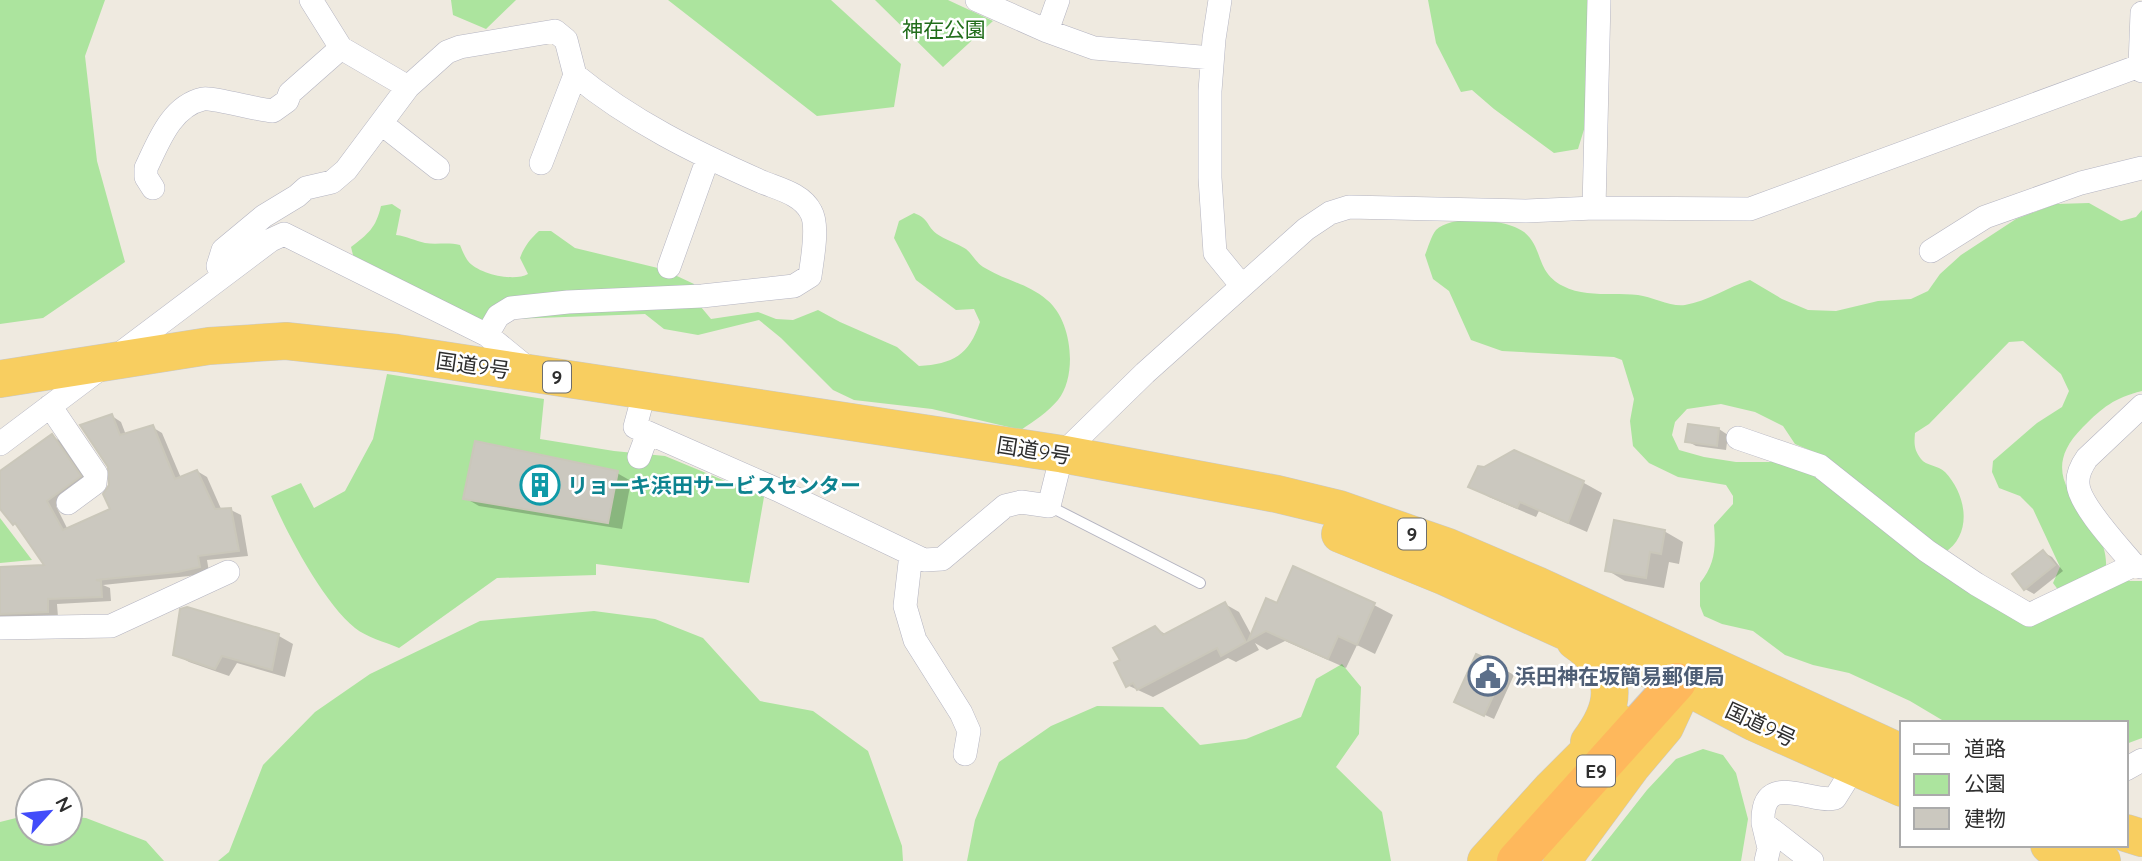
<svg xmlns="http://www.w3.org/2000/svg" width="2142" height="861" font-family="Quicksand,'Noto Sans JP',sans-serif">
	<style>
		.green { fill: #ace49e }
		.shadow { fill: #0003 }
		.building { fill: #cbc8bf; stroke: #cac7ba; stroke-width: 2 }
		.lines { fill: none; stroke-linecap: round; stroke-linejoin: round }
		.service-casing { stroke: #b4b4c1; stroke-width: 12 }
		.minor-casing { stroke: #b4b4c1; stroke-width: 24 }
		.trunk-casing { stroke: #c9c9c9; stroke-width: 38 }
		.motorway-casing { stroke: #c9c9c9; stroke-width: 40 }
		.service { stroke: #fff; stroke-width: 10 }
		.minor { stroke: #fff; stroke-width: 23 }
		.trunk { stroke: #f8ce60; stroke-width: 37 }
		.motorway { stroke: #feb85c; stroke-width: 38 }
		.labels { text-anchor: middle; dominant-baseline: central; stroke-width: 5; stroke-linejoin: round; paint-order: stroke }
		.shield { fill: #fff; stroke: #6d6d6d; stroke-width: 2 }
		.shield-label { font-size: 19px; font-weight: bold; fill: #2e2e2e }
		.park-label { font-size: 21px; fill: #216d1b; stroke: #fff }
		.street-label { font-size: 21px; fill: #2e2e2e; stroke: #fff }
		.culture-label { font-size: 21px; font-weight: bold; fill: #0d838f; stroke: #fff; text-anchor: start }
		.service-label { font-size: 21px; font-weight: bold; fill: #4e5e75; stroke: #fff; text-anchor: start }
	</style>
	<rect width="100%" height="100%" fill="#efeae0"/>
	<path class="green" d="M0,0H105L85,56L97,161L125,262L43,318L0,324Z
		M451,0H516L486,29L453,15Z
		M668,0H831L901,64L894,107L817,116Z
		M875,0H948L993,21L943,67Z
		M1428,0H1589L1586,123L1578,149L1554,153L1494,109L1472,90L1461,92L1436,43Z
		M2089,203L2121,221L2136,217L2142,210V391C2114,398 2103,407 2083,427C2024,486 2109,513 2106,566L2059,591L2053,583L2060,567L2033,509L2020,496L1999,488L1992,472L1993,461L2037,423L2062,407L2069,391L2061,374L2023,341L2009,342L1929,424L1915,433C1914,444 1914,450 1921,459C1926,466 1938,465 1945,472C1967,495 1973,535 1944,553L1826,457L1795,444L1783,426L1755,412L1721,404L1687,409L1675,422L1672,435L1679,450L1704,457L1736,462H1787L1818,477L2023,621L2117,581H2142V738L2126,744V723H1947L1910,701L1849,673L1813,665L1785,655L1753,631L1722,624L1704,616L1700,606V583C1715,565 1716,547 1714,525L1733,504V496L1726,485L1678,477L1649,463L1633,446L1630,421L1634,399L1622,360L1614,357L1502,351L1471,340L1449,291L1433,279L1425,255C1428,248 1431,236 1436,230C1452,214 1507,219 1524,232C1544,248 1535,272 1563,286C1586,298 1614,292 1638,295C1652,297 1671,307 1685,305C1708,301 1728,287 1750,280L1782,299L1808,310L1836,311L1878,301L1911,299L1928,291L1940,274L1961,255L2016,219L2056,204Z
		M392,204L401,210L396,235C407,236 415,241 425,243C436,245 448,242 460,245C462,250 465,257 468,261C478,274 514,282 528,274L520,258C524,247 530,239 539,231H551L575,248L662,269L694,284L701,307L711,319L758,312L776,319L793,320L818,310L840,322L897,347L919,366C953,364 969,355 980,322L974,309L956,310L916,280L894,238L899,221L914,213C930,219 926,226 937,234C945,240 957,243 966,249C973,255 977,264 985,268C1006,281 1027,283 1047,300C1072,320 1078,375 1058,400C1048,412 1034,421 1021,430L932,409L854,400L833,390L781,338L759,320L698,335L664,329L645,314L512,319L486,327L354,259L351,247C368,234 376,228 381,206Z
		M387,374L544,399L540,439L614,451L665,456L764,497L749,583L596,564V575L497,578L399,648C385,642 366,637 355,628C324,603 287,534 271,496L301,483L314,508L345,491L373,439Z
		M0,518L32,560L0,563Z
		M594,611L655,619L703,638L760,701L813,711L868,751L902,846L903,861H218L229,852L263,765L315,712L370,674L480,621Z
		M1342,664L1361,687L1359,734L1336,767L1382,812L1391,861H967L975,820L999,762L1051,726L1097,706L1163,707L1200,745L1246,739L1301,717L1316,679Z
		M1703,749L1723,755L1736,773L1748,819L1741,861H1591L1647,790L1676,759Z
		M20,817H28V833H70V817L86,818L146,841L164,861H0V822Z"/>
	<path class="shadow" d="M112,416L121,422L126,435L152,427L162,433L181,478L197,471L207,477L222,511L231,510L241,515L248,556L207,560L209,572L189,576L103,585L110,588L111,601L57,604L58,617L0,619V568L47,566L20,527L14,523L0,506V473L52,436L62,442L89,482L56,506L68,530L113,510L111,485Z
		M1719,429L1728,435L1726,450L1696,446L1687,441Z
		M1514,452L1584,483L1602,493L1587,532L1539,511L1536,517L1489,497L1470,486Z
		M617,473L631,481L622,529L479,506L465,498Z
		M1664,531L1683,542L1679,564L1669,562L1664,588L1625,581L1607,570Z
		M2043,552L2052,557L2063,571L2034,594L2025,589Z
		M1294,569L1374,605L1393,615L1375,654L1357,645L1346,668L1285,641L1267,650L1255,643L1259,650L1236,662L1228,658L1153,697L1127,685L1155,628L1167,635L1225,604L1239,612L1252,636L1278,605Z
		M187,608L279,636L293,644L285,677L237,663L229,676L189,662L175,654Z
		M1505,670L1514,675L1494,719L1465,706Z"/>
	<path class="building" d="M112,414L120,435L153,425L175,479L197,470L215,509L231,508L239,551L198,556L200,567L178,572L96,580L101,581L102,597L48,599V612L0,614V567L44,565L15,523L13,525L0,509V471L52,434L81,476L47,501L63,530L110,509L103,494L109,485L108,467L80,425Z
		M1688,424L1719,428L1717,446L1685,442Z
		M475,441L618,471L608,523L463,499Z
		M1514,450L1584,481L1568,523L1520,502L1517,508L1468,487L1478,466L1484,467Z
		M1614,520L1665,530L1661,554L1650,552L1646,578L1605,571Z
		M2043,550L2055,565L2024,590L2012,574Z
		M1293,566L1375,603L1357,645L1338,636L1328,659L1266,631L1248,641L1266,598L1277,603Z
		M1225,602L1246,642L1221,656L1217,648L1137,690L1133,683L1126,687L1114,663L1120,660L1113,648L1155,626L1163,635Z
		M187,607L279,634L272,670L222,656L215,669L173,655L180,609Z
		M1476,654L1506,668L1484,716L1454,702Z"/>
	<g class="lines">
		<g class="service-casing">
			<path id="service" d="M1049,506L1200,583"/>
		</g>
		<g class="minor-casing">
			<path id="minor" d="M311,0L341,48L408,87
				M977,0L1047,31L1094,48L1212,58
				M1220,0L1214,39L1210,91V178L1215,253L1242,286
				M2142,13L2140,66L2142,71
				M1047,31L1058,0
				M382,124L438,168
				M153,188L146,177V168C158,143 171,106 203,99C212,97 258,110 273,111L287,101L290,93L341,48
				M1594,208L1599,0
				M1931,251L1985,217L2081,183L2142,168
				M669,267L708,158
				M223,276L218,266L223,250L264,216L297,196L306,188L332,182L346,170L408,87L447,52L460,47L555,31L566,40L575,75
				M487,335L498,316L511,308L568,302L702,296L794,286L810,276C812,260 819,226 811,212C802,194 779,189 762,182C696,153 631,121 575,75L541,163
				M645,390L635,427L778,490L924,560L942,559L1005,506L1021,502L1049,506L1062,454L1145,373L1306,229L1330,213L1349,207L1526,211L1594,208L1750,209L2142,65
				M50,406L96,474L95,483L68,503
				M2142,406L2087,458C2082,465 2077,474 2078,484C2079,505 2120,548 2134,565L2142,567
				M1738,438L1820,466L1927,551L1976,584L2029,615L2134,565
				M0,444L271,240L284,234L487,335L531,371
				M639,457L648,433
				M911,554L905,606L915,640L961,713L969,731L965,754
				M0,628L111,626L228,572
				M2126,769L2142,760
				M1763,823L1769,848L1766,861
				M1812,861L1763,823C1761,769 1810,804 1835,798L1855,766"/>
		</g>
		<g class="trunk-casing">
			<path id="trunk" d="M0,379L209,346L286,341L397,353L910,431L1062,454L1277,494L1339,509L1448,547L1539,586L1902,753
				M1340,534L1443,576L1677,682L1753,722L1902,788
				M1575,641C1618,671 1619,702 1589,742
				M2126,833L2142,838
				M2049,845L2102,861
				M1486,861L1551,789L1618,722
				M1562,861L1632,766L1665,727L1677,701V682L1674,673"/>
		</g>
		<g class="motorway-casing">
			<path id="motorway" d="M1516,861L1677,682"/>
		</g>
		<use href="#service" class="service"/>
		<use href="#minor" class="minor"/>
		<use href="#trunk" class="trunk"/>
		<use href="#motorway" class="motorway"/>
	</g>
	<defs>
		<g id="building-ring" transform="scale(2.0125)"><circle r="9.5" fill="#fff" stroke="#0f9aa8" stroke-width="1.5"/><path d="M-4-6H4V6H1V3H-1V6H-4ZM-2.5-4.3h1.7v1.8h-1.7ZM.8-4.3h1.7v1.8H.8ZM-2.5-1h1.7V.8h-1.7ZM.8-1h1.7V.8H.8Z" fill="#0f9aa8"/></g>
		<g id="civic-ring" transform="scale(2.0125)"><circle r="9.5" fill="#fff" stroke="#5c6f8a" stroke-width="1.5"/><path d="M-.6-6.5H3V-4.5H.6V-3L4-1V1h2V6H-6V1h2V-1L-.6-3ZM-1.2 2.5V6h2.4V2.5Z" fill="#5c6f8a"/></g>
	</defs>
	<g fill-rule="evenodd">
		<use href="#building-ring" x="540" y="485"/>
		<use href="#civic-ring" x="1488" y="676"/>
	</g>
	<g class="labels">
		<g class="shield">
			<rect x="543" y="361.5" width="28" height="31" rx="5"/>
			<rect x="1398" y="518.5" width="28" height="31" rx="5"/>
			<rect x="1577" y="755.5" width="38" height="31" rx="5"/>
		</g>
		<g class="shield-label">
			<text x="557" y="377">9</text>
			<text x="1412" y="534">9</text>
			<text x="1596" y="771">E9</text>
		</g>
		<g class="park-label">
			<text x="944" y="29">神在公園</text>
		</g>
		<g class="street-label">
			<text transform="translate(473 365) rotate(8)">国道9号</text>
			<text transform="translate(1034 450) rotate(9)">国道9号</text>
			<text transform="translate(1761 724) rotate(25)">国道9号</text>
		</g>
		<g class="culture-label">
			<text x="567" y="485">リョーキ浜田サービスセンター</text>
		</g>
		<g class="service-label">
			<text x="1515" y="676">浜田神在坂簡易郵便局</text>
		</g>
	</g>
	<rect x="1900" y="721" width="228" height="126" fill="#ffffff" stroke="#ababab" stroke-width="2"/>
	<rect x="1914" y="744" width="35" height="10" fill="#ffffff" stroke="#ababab" stroke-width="2"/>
	<text x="1964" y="756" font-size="21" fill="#2e2e2e">道路</text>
	<rect x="1914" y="774" width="35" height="21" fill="#ace49e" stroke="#ababab" stroke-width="2"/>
	<text x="1964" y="791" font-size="21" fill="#2e2e2e">公園</text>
	<rect x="1914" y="808" width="35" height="21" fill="#cbc8bf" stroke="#ababab" stroke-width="2"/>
	<text x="1964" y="826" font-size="21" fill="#2e2e2e">建物</text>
	<g transform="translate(49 812) rotate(63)"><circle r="33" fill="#ffffff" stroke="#ababab" stroke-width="2"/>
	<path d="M0-5L12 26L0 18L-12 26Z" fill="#424cfa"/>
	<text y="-10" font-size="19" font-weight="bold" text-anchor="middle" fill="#2e2e2e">N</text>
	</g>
</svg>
